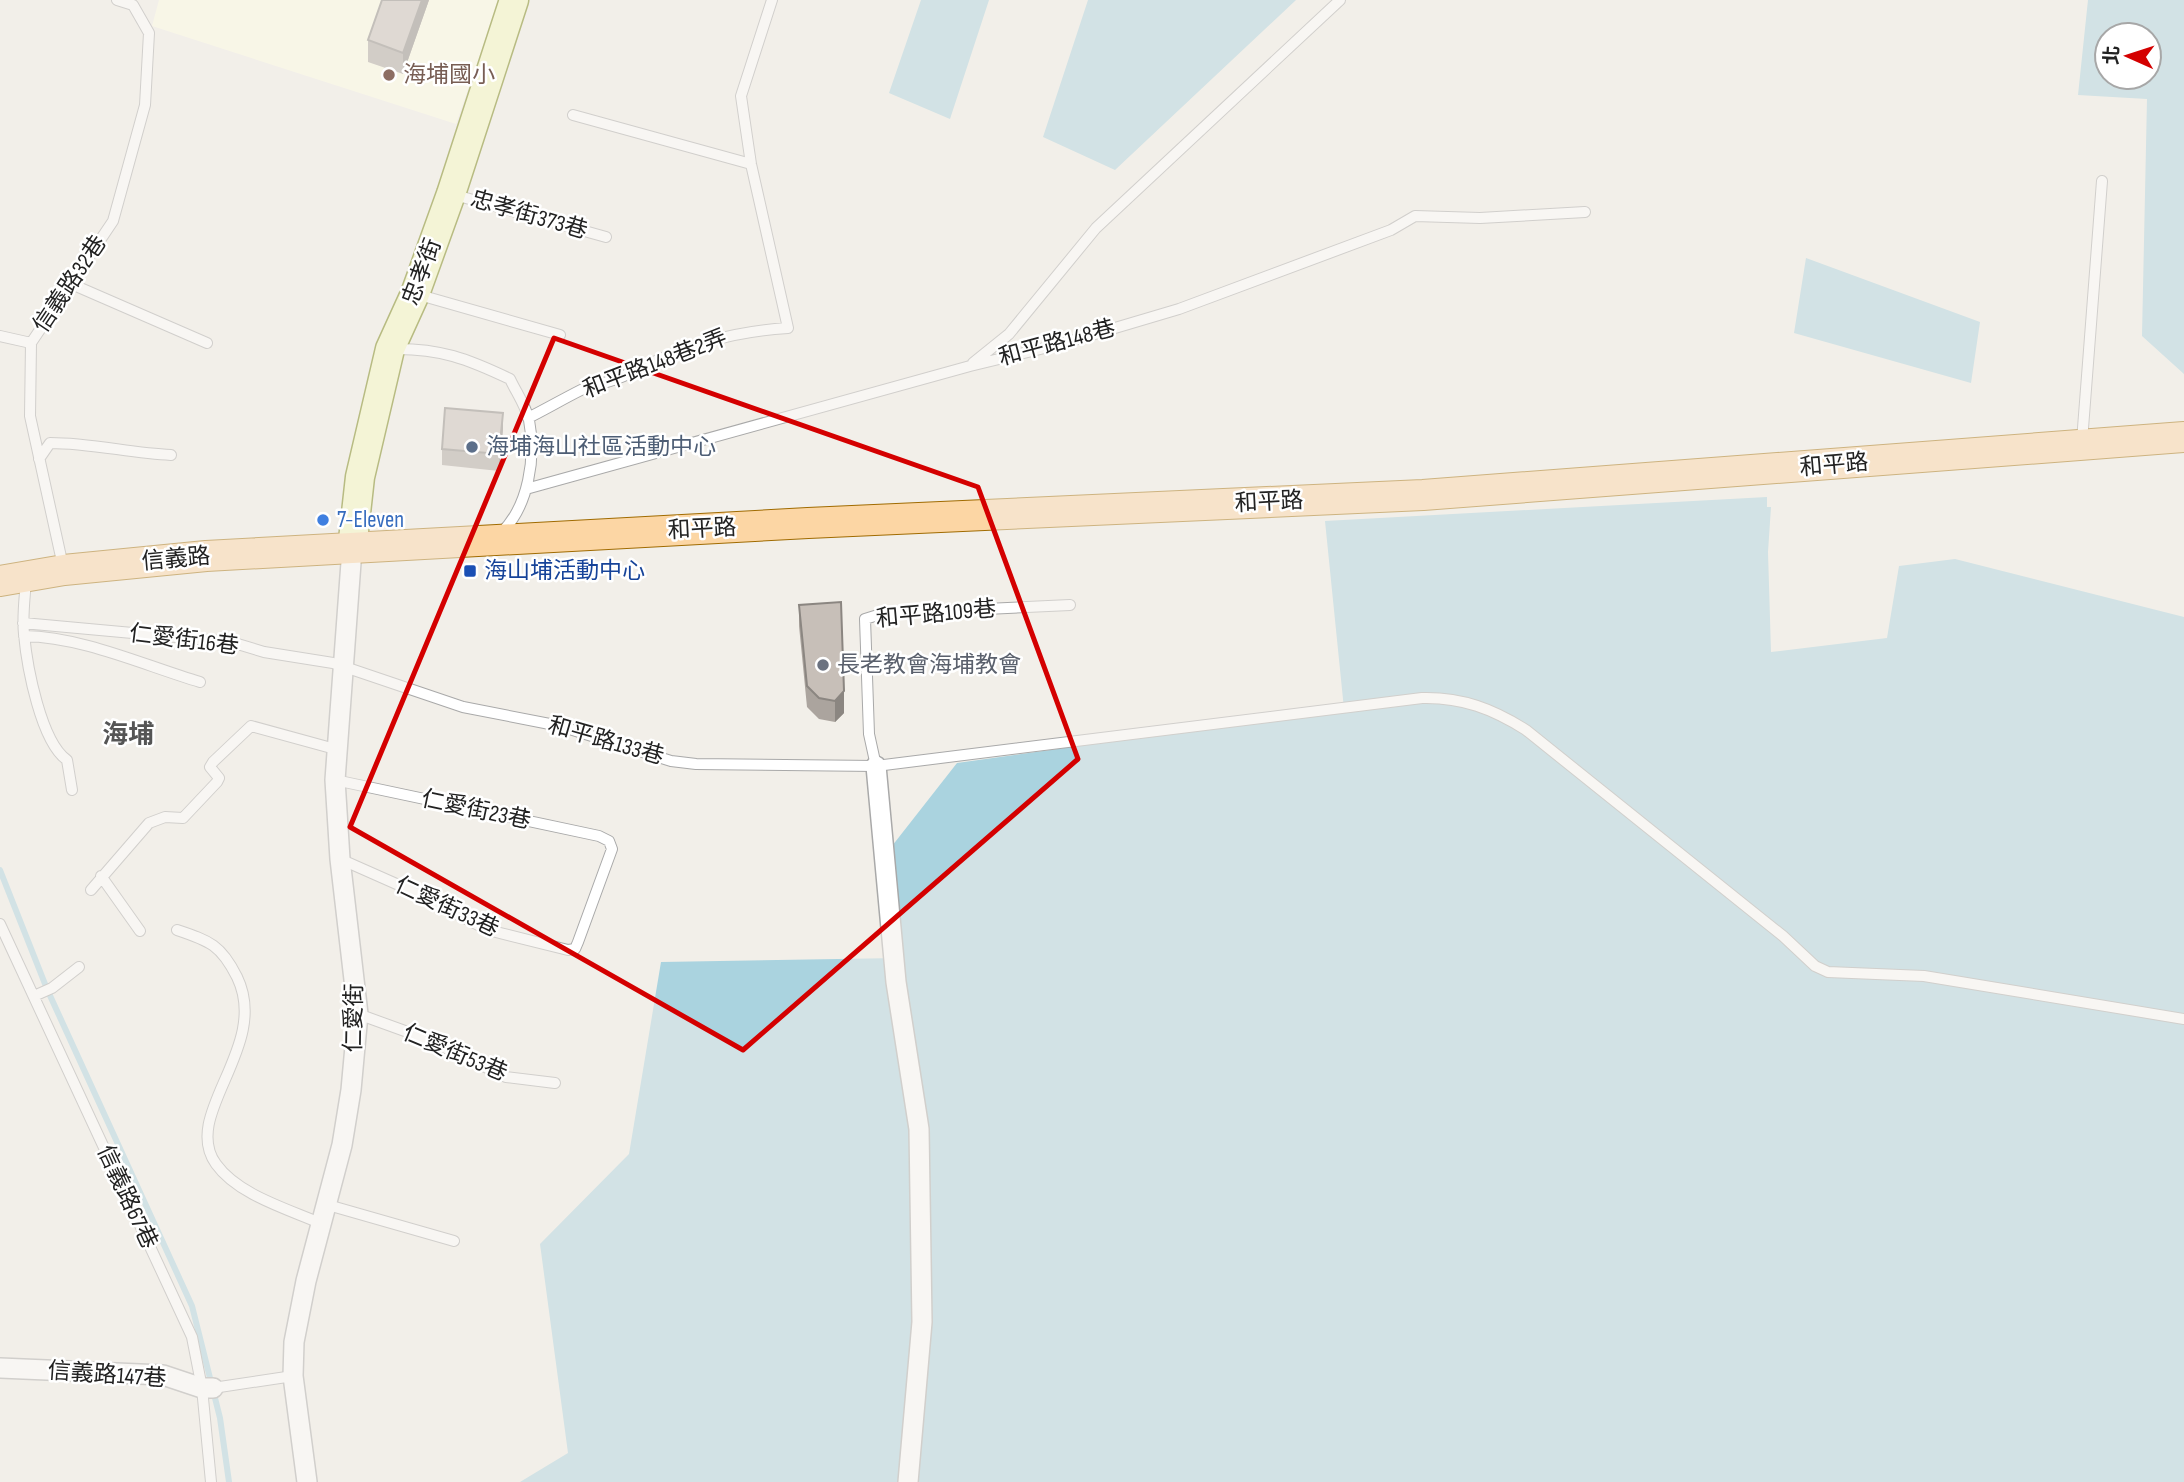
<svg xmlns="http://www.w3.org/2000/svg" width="2184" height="1482" font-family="'Sofia Sans Condensed','Noto Sans TC',sans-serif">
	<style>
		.education { fill: #ffffe5 }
		.water { fill: #aad3df; fill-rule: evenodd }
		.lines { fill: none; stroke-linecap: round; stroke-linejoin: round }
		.stream { stroke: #aad3df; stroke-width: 6 }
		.lane-casing { stroke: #a9a9a9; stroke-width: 12 }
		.street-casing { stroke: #a9a9a9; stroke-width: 22 }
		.secondary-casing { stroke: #707d05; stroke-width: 31 }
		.primary-casing { stroke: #a06b00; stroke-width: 32 }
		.lane { stroke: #fff; stroke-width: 10 }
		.street { stroke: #fff; stroke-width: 19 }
		.secondary { stroke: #f7fabf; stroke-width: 28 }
		.primary { stroke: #fcd6a4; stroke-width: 30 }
		.wall { fill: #aba49e }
		.shaded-wall { fill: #8b8681 }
		.building { fill: #c7bfb8; stroke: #8b8681; stroke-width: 2 }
		.marked { fill: none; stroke: #d40000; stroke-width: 5; stroke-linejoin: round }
		.education-dot { fill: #8d6e63; stroke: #fff; stroke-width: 2.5 }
		.service-dot { fill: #5c6f8a; stroke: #fff; stroke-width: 2.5 }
		.shop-dot { fill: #3f7fe0; stroke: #fff; stroke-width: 2.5 }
		.transit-dot { fill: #1a4fb4; stroke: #fff; stroke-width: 2.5 }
		.worship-dot { fill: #6b7280; stroke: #fff; stroke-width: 2.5 }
		.labels { text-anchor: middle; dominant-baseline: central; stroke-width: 5; stroke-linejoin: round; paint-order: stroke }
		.education-label { font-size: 23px; fill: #785e54; stroke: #fff; text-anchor: start }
		.street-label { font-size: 23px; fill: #222; stroke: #fff }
		.service-label { font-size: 23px; fill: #4e5e75; stroke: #fff; text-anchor: start }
		.shop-label { font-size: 23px; fill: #366cbe; stroke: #fff; text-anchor: start }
		.transit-label { font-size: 23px; fill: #164399; stroke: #fff; text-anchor: start }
		.worship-label { font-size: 23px; fill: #5b616d; stroke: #fff; text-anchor: start }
		.quarter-label { font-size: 26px; font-weight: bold; fill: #555; stroke: #fff }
	</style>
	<rect width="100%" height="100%" fill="#f2efe9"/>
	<path class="education" d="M159,0H499L456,124L152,26Z"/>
	<path class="water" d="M921,0H989L950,119L889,93Z
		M1088,0H1296L1115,170L1043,137Z
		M2088,0H2184V374L2142,336L2147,99L2078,95ZM2149,35V77H2107V35Z
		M1806,258L1980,322L1971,383L1794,333Z
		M1767,497V507H1771L1768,552L1771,652L1887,638L1899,566L1955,559L2184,617V1482H520L568,1453L540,1244L629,1154L661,962L899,958L892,846L957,763L1344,709L1325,521Z"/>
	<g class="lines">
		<path class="stream" d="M0,870L47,989L192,1306L220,1418L229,1482"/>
		<g class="lane-casing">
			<path id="lane" d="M573,115L751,164
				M455,195L606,237
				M69,283L207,343
				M416,294L560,335
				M0,336L31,343
				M392,349C440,348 468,359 510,379C516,392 526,406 529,420C536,457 529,506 501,533
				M973,363L1009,334L1096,228L1340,0
				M528,418C546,409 563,399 581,390C596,384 613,382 628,374C683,347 725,332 788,328L751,164L741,96L772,0
				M2082,441L2102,181
				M39,459L50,443C91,443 130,453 171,455
				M526,489L970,366L1061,344L1179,309L1391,230L1415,216L1480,218L1585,212
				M63,566L30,416L31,343L113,221L145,105L149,33L133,5L117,0
				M26,579C25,597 22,616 24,634C27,667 41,742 67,760L72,790
				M23,623L231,642L264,652L333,663L463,707L560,726L671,761L696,764L876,766L1422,698C1462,697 1493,709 1526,730L1783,936L1815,966L1828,972L1924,976L2184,1019
				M24,636C83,637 143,665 200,682
				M876,766L869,734L865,619L881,614L1070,605
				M335,780L599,836L609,841L612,849L578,942L575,949L568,950L488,930L401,886L340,859
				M101,876L140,931
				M91,890L149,823L165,817L183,818L217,782L219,778L210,767L213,762L251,726L335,749
				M0,924L192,1337L202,1388L211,1482
				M177,930C210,941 221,945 237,977C271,1047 180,1114 216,1164C238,1195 288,1209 322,1224
				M34,996L52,988L79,967
				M358,1014L427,1039L506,1077L555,1083
				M328,1205L454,1241
				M213,1388L293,1376"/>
		</g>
		<g class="street-casing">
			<path id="street" d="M876,766L896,982L919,1129L922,1322L908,1482
				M0,1368L163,1375L202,1388H213
				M307,1482L293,1376L294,1342L306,1281L342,1145L351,1090L358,1014L340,859L335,780L352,549"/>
		</g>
		<g class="secondary-casing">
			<path id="secondary" d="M352,549L360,477L390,349L415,294L451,194L514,0"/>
		</g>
		<g class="primary-casing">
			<path id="primary" d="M0,581L64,570L206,556L808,523L1423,495L2184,437"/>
		</g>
		<use href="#lane" class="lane"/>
		<use href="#street" class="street"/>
		<use href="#secondary" class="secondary"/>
		<use href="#primary" class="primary"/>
	</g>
	<path class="wall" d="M382,0H429L403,74L368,62V40Z
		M503,429L499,471L442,465V449Z
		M799,605L844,713L835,722L819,719L807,707L799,626Z"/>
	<path class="shaded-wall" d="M422,0H429L403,74V53Z
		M503,413V429L499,471V454Z
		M844,691V713L835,722V701Z"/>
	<path class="building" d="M382,0H422L403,53L368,40Z
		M445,408L503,413L499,454L442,449Z
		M841,602L844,691L835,701L819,698L807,686L799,605Z"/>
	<path d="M0 0H2184V1482H0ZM554,338L978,487L1078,759L743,1050L350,827Z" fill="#f2efe9" fill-opacity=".55" fill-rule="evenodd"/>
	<path class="marked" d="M554,338L978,487L1078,759L743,1050L350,827Z"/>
	<circle class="education-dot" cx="389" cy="75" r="7"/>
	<circle class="service-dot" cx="472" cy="447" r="7"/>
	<circle class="shop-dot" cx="323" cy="520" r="7"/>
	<rect class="transit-dot" x="463" y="564" width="14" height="14" rx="3.5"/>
	<circle class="worship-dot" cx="823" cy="665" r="7"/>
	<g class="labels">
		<g class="education-label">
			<text x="403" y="75">海埔國小</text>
		</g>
		<g class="street-label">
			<text transform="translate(529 215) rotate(16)">忠孝街373巷</text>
			<text transform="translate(422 272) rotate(-69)">忠孝街</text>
			<text transform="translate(70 284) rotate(-56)">信義路32巷</text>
			<text transform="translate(1057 343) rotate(-15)">和平路148巷</text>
			<text transform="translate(655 364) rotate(-21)">和平路148巷2弄</text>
			<text transform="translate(1834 465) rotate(-5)">和平路</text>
			<text transform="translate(1269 502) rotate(-3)">和平路</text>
			<text transform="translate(702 529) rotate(-3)">和平路</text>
			<text transform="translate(176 559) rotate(-5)">信義路</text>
			<text transform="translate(936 614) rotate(-5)">和平路109巷</text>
			<text transform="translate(184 640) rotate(7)">仁愛街16巷</text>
			<text transform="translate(606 741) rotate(16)">和平路133巷</text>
			<text transform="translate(476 810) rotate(12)">仁愛街23巷</text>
			<text transform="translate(447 907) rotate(25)">仁愛街33巷</text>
			<text transform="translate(354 1018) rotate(-89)">仁愛街</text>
			<text transform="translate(455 1053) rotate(23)">仁愛街53巷</text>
			<text transform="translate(127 1197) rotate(65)">信義路67巷</text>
			<text transform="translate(107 1375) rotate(4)">信義路147巷</text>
		</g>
		<g class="service-label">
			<text x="486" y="447">海埔海山社區活動中心</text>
		</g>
		<g class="shop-label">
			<text x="337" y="520">7-Eleven</text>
		</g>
		<g class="transit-label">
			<text x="484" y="571">海山埔活動中心</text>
		</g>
		<g class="worship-label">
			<text x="837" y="665">長老教會海埔教會</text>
		</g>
		<g class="quarter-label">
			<text x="128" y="735">海埔</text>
		</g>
	</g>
	<g transform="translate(2128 56) rotate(273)"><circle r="33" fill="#ffffff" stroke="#a7a7a7" stroke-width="2"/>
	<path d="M0-5L12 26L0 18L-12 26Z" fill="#d40000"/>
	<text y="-10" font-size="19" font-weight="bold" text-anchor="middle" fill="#222222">北</text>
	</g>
</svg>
